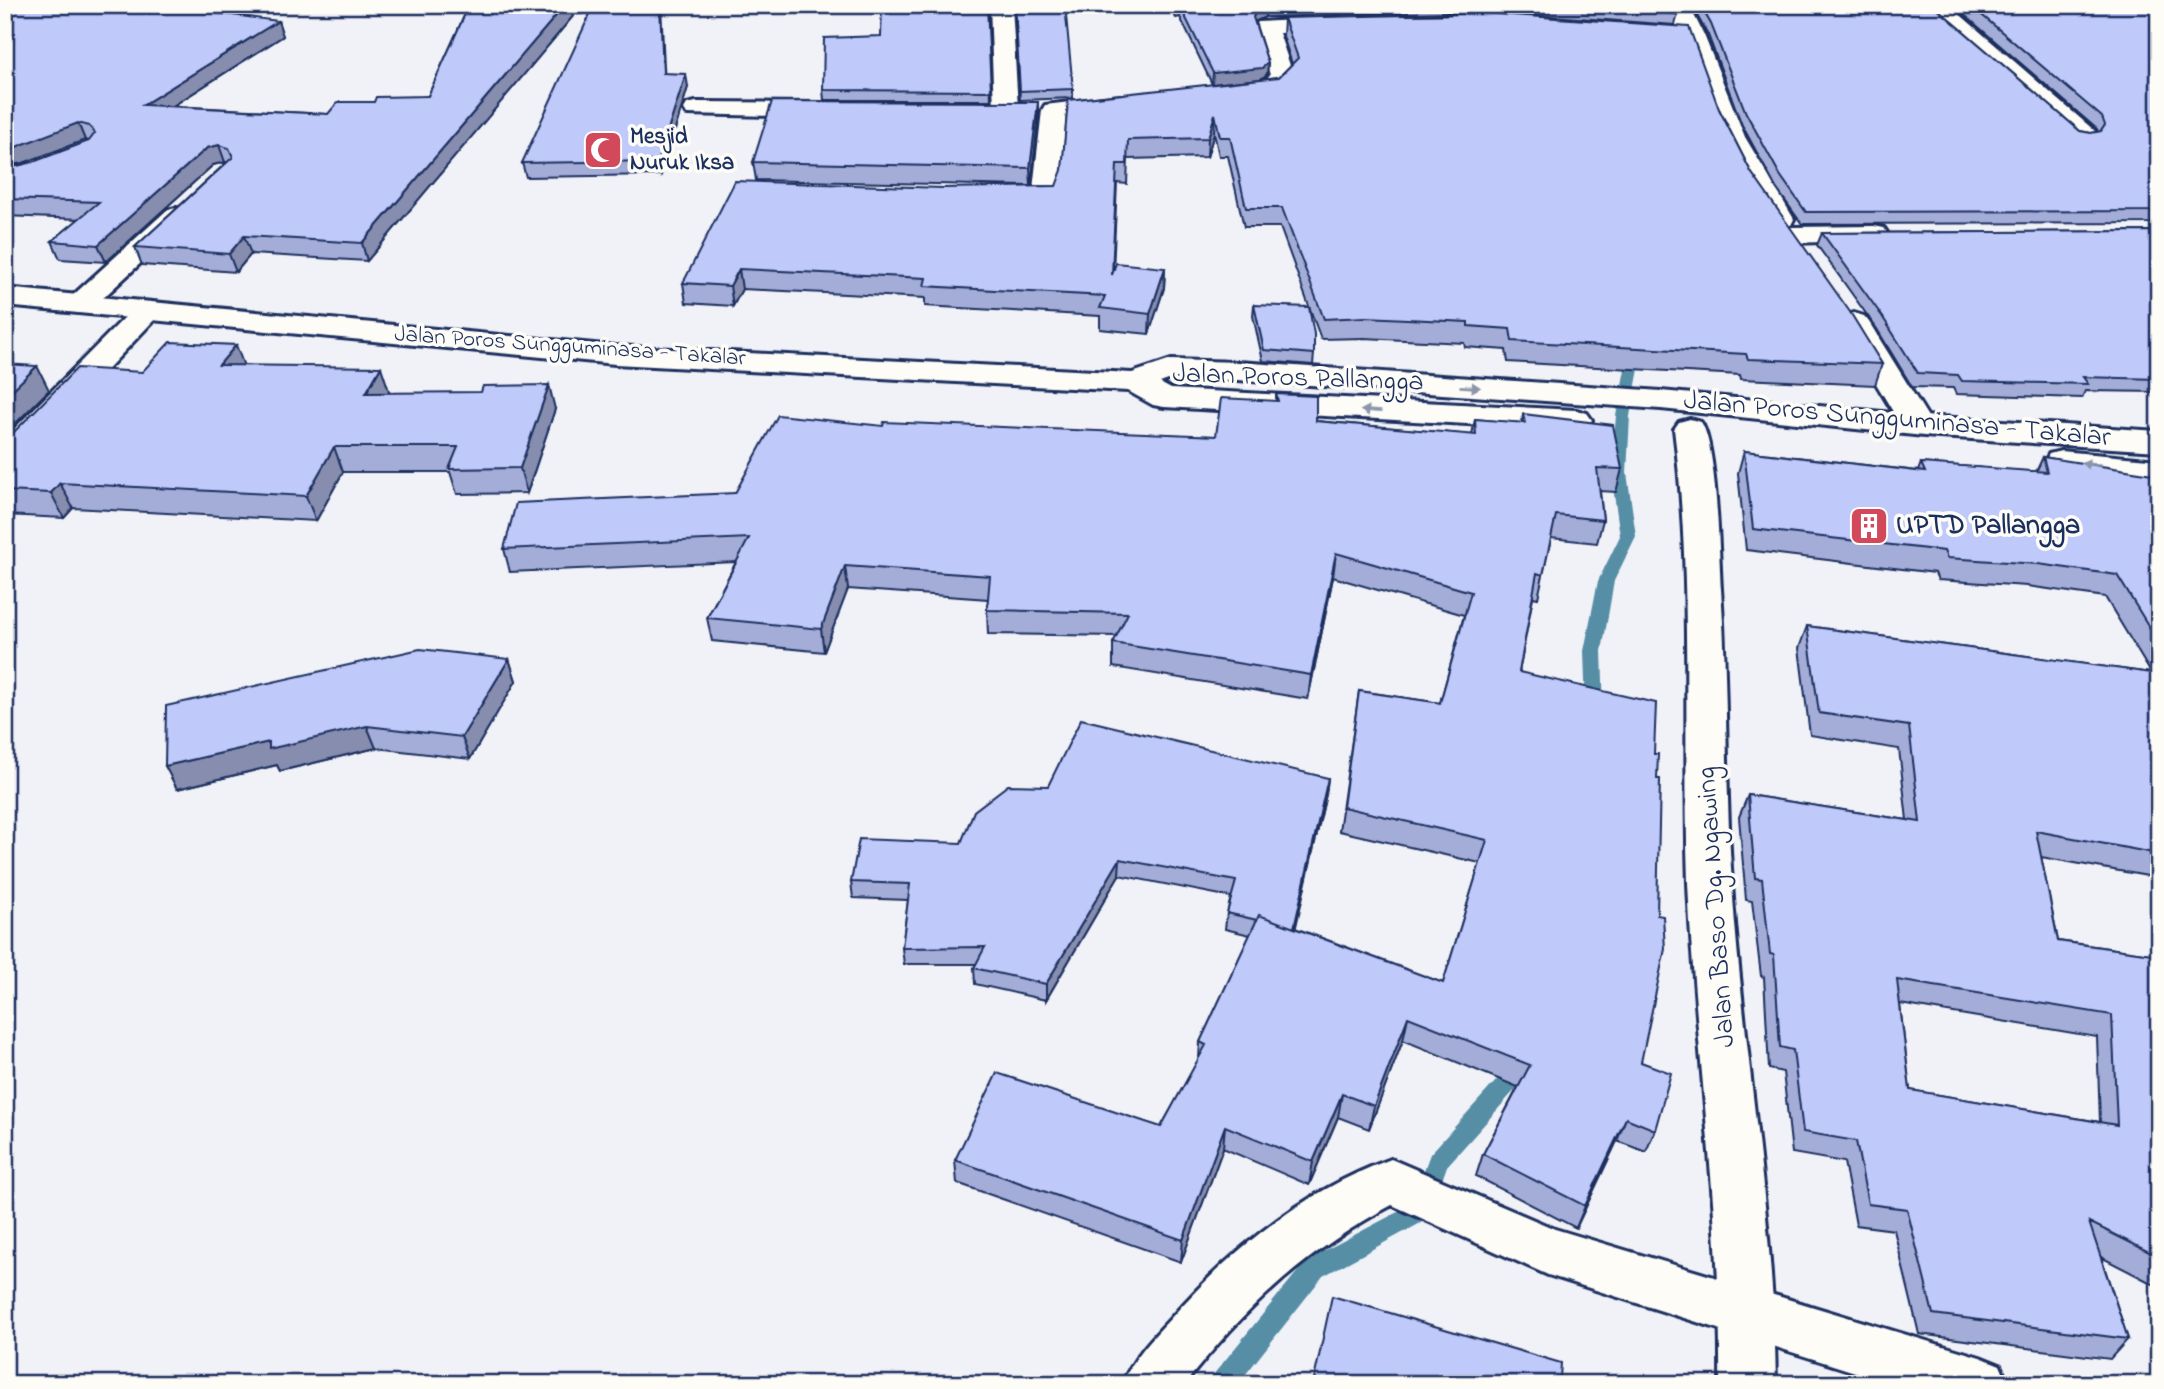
<svg xmlns="http://www.w3.org/2000/svg" width="2164" height="1389" font-family="'Indie Flower',sans-serif">
	<style>
		.lines { fill: none; stroke-linecap: round; stroke-linejoin: round }
		.stream { fill: #558ea5; fill-rule: evenodd }
		.minor-casing { stroke: #1b2f5e; stroke-width: 6 }
		.tertiary-casing { stroke: #1b2f5e; stroke-width: 6 }
		.primary-casing { stroke: #1b2f5e; stroke-width: 6 }
		.trunk-casing { stroke: #1b2f5e; stroke-width: 6 }
		.minor { fill: #fdfcf7; fill-rule: evenodd }
		.tertiary { fill: #fdfcf7; fill-rule: evenodd }
		.primary { fill: #fdfcf7; fill-rule: evenodd }
		.trunk { fill: #fdfcf7; fill-rule: evenodd }
		.wall { fill: #a4add7; stroke: #1b2f5e; stroke-width: 2; fill-rule: evenodd }
		.shaded-wall { fill: #868daf; stroke: #1b2f5e; stroke-width: 2 }
		.building { fill: #bfc9fa; stroke: #1b2f5e; stroke-width: 2; fill-rule: evenodd }
		.oneway { fill: #8c96aa }
		.labels { text-anchor: middle; dominant-baseline: central; stroke-width: 7; stroke-linejoin: round; paint-order: stroke }
		.far-poi-label { font-size: 23px; font-weight: bold; fill: #1b2f5e; stroke: #fdfcf7; text-anchor: start }
		.far-street-label { font-size: 23px; fill: #1b2f5e; stroke: #fdfcf7 }
		.street-label { font-size: 28px; fill: #1b2f5e; stroke: #fdfcf7 }
		.poi-label { font-size: 28px; font-weight: bold; fill: #1b2f5e; stroke: #fdfcf7; text-anchor: start }
	</style>
	<rect width="100%" height="100%" fill="#f1f2f8"/>
	<filter id="ink" filterUnits="userSpaceOnUse"><feTurbulence type="fractalNoise" baseFrequency=".0143" numOctaves="2"/><feDisplacementMap in="SourceGraphic" scale="14" xChannelSelector="R" yChannelSelector="G"/><feConvolveMatrix kernelMatrix="1 2 1 2 8 2 1 2 1" color-interpolation-filters="sRGB"/></filter>
	<g filter="url(#ink)">
		<g class="lines">
			<path class="stream" d="M1628,345L1635,349L1640,364L1630,416L1627,473L1636,536L1614,581L1602,651L1604,711L1595,717L1586,711L1584,651L1598,581L1620,536L1611,473L1616,416L1626,364L1621,349Z
				M1523,1057L1531,1060L1534,1066L1531,1072L1447,1166L1428,1219L1323,1276L1238,1384H1210L1213,1375L1307,1260L1411,1205L1430,1154L1515,1060Z"/>
			<g class="minor-casing">
				<path id="minor" d="M25,5H178L175,10L134,18L36,12L28,10Z
					M563,5H585L581,12H565Z
					M990,5H1012L1018,109L1015,114L1006,116L997,114L994,109Z
					M1917,5H1949L2095,131L2098,136L2095,141L2086,143L2077,141L1933,15L1920,10Z
					M1337,18L1345,20L1348,25L1345,30L1279,33L1294,77C1280,97 1250,103 1228,97L1224,92L1228,87L1262,82L1270,75L1255,27L1258,22Z
					M1120,96L1129,98L1132,103L1129,108L1066,116C1064,130 1061,196 1056,203L1047,205L997,203L993,197L997,191L1033,189L1042,110L1045,105Z
					M696,102L821,103L830,105L833,110L830,115L821,117L687,114L684,109L687,104Z
					M176,208L185,210L189,216L185,222L90,310L80,313L70,310L65,304L70,298L167,210Z
					M1874,226L1884,228L1888,234L1884,240L1792,243L1782,241L1778,235L1782,229L1792,227Z
					M147,302L157,305L162,311L157,317L17,464L5,467V438L137,305Z
					M1391,1159L1555,1229L1980,1357L2000,1365L2008,1384H1893L1548,1275L1392,1205C1310,1248 1241,1311 1185,1384H1122C1133,1358 1151,1339 1170,1319C1230,1251 1305,1190 1391,1159Z"/>
			</g>
			<g class="tertiary-casing">
				<path id="tertiary" d="M1667,5H1689L1704,35L1745,137L1794,219L1791,225L1781,227L1771,225C1750,194 1730,161 1715,126C1698,86 1687,44 1667,5Z
					M1854,313L1864,316L1869,322L1933,425L1928,432L1917,435L1906,432L1901,425L1839,322L1844,316Z"/>
			</g>
			<g class="primary-casing">
				<path id="primary" d="M1690,419L1701,422C1717,444 1719,556 1721,589C1728,687 1725,786 1732,884C1743,1051 1774,1217 1776,1384H1720C1722,1216 1695,1050 1688,883C1683,732 1693,579 1674,429L1679,422Z"/>
			</g>
			<g class="trunk-casing">
				<path id="trunk" d="M5,288L615,346L1132,373L1171,360L1238,362L1661,391L1924,416L2159,431V451L1924,436L1661,409L1238,380L1174,378L1160,383L1171,389L1576,410L1587,413L1592,420L1587,427L1576,430L1164,407L1153,405L1128,391L615,364L5,306Z
					M2061,451L2159,460V480L2049,468L2045,461L2049,454Z"/>
			</g>
			<use href="#minor" class="minor"/>
			<use href="#tertiary" class="tertiary"/>
			<use href="#primary" class="primary"/>
			<use href="#trunk" class="trunk"/>
		</g>
		<path class="wall" d="M5,5L278,21L283,36L173,106L328,114L374,102L428,96L469,5H572L574,15L367,261L251,254L236,272L142,265L135,247L227,162H225L213,165L106,262L60,259L52,241L79,219L5,216V169L33,162L89,141L85,140L23,163L5,166Z
			M987,5L991,100H824L823,90L881,36Z
			M1015,5L1073,89V98L1020,100Z
			M1169,5H1674L1678,14L1675,25L1481,11L1265,17L1256,21L1255,22L1268,63L1267,74L1261,79L1279,77L1292,64L1283,36L1284,18L1719,109L1751,172L1882,364L1875,385L1741,379L1740,375L1508,362L1506,350L1465,347L1464,343L1364,338L1321,339L1280,227H1244L1228,156H1219L1214,133L1207,157L1128,159L1127,184L1117,183L1113,273L1165,268L1164,288L1149,334L1100,329V316L925,306V298L742,289L733,306L686,303L683,283L943,188L1056,186L1212,84L1180,17L1176,18Z
			M1691,5H1933L2080,131L2091,133L2098,132L2097,129L1953,5H1998L2003,12L2159,5V223L1802,224L1776,188L1742,125L1708,35Z
			M664,73L688,87L661,175L526,177L522,163Z
			M1038,102V120L1031,186L756,180L753,162Z
			M2159,231V392L2085,391L2082,398L1956,394L1953,388L1912,387L1877,329L1817,245L1822,233Z
			M1254,305L1314,354L1313,365L1263,361L1253,316Z
			M244,365L389,391L388,393L555,409L527,493L457,494L450,472H343L316,521L73,508L64,518L5,515V441Z
			M1276,394L1316,421L1472,435L1475,419L1522,423L1523,414L1622,469L1616,492L1600,491L1603,520L1597,543L1551,538L1538,598L1533,597L1519,672L1641,1062L1655,1130L1646,1152L1617,1141L1576,1228L1476,1176L1483,1154L1518,1087L1403,1040L1369,1129L1338,1117L1309,1185L1223,1148L1181,1262L957,1183L955,1160L1161,1127L1199,1059L1200,1042L1250,935L1225,929L1227,913L1231,897L1119,875L1046,1000L975,984L974,968L976,964H904L902,948L908,900L853,898L851,882L961,843L1048,786L1328,778L1326,794L1295,928L1443,983L1480,863L1339,831L1359,691L1440,703L1464,615L1333,577L1308,699L1113,667V643L1117,636L988,634L987,610L988,599L848,589L824,652L712,641L707,618L736,562L510,572L504,549L735,493L883,426L1216,436L1276,401Z
			M1744,451L1918,471L1921,463L2036,472L2043,457L2159,479V887L2153,877L2041,857L2058,941L2159,955V1287L2101,1257L2128,1339L2110,1359L1919,1334L1894,1230L1856,1225L1844,1162L1792,1153L1783,1072L1769,1069L1764,977L1761,976L1752,901L1746,900L1739,817L1748,795L1907,820L1899,749L1810,735L1799,648L1807,626L2151,673L2105,597L2027,586L1938,580L1935,573L1746,550L1738,473ZM1900,1004L2097,1037L2100,1122L1910,1090Z
			M509,659L516,681L470,759L376,748L280,771L277,765L177,789Z
			M1789,1376L1864,1384H1784Z"/>
		<path class="shaded-wall" d="M565,5H572L574,15L367,261L362,243Z
			M660,5H661L665,86L663,73Z
			M1266,6L1265,17L1256,21L1252,28L1253,17L1257,9Z
			M278,21L283,36L149,121L143,105Z
			M1268,63L1267,74L1261,79L1212,84L1213,73Z
			M686,74L688,87L661,175L658,161Z
			M1038,102V120L1031,186L1030,168Z
			M1215,114L1214,133L1207,157L1208,138Z
			M78,123L85,140L23,163L5,166V148Z
			M219,145L225,162L213,165L106,262L98,245L207,148Z
			M244,236L251,254L236,272L229,254Z
			M1165,268L1164,288L1149,334L1150,314Z
			M739,269L742,289L733,306L730,286Z
			M236,345L245,369L219,365Z
			M37,366L49,390L5,434V397Z
			M381,367L389,391L374,417L366,393Z
			M549,385L555,409L527,493L520,468Z
			M334,447L343,472L316,521L306,496Z
			M60,483L73,508L64,518L51,493Z
			M1336,553L1333,577L1308,699L1311,675Z
			M845,566L848,589L824,652L821,629Z
			M509,659L516,681L470,759L462,737Z
			M367,726L376,748L280,771L277,765L177,789L165,766L269,742Z
			M1328,778L1326,794L1292,944L1294,928Z
			M1120,859L1119,875L1046,1000V984Z
			M1408,1017L1403,1040L1369,1129L1374,1106Z
			M1342,1094L1338,1117L1309,1185L1313,1162Z
			M1626,1118L1617,1141L1576,1228L1585,1206Z
			M1225,1126L1223,1148L1181,1262L1183,1240Z"/>
		<path class="building" d="M5,5H159L278,21L143,105L328,114L338,102H374L376,97L428,96L469,5H565L362,243L244,236L229,254L135,247L233,157L229,148L219,145L207,148L98,245L52,241L99,202L5,199V169L33,162L89,141L95,133L89,126L78,123L16,147L5,148Z
			M594,5H660L663,73L686,74L658,161L522,163Z
			M882,5H987L991,91L823,90L824,38L881,36Z
			M1015,5H1065L1073,89L1020,91Z
			M1176,5H1302L1266,6L1257,9L1253,17L1268,63L1262,68L1213,73L1180,6H1176Z
			M1556,5H1674L1678,14Z
			M1700,5H1933L2080,131L2091,133L2101,131L2105,125L2102,117L1970,5H1998L2003,12L2096,5H2159V211L1806,212L1780,175L1746,113L1711,24Z
			M1484,13L1689,27L1719,109L1751,172L1850,312L1882,364L1748,359L1746,354L1512,341L1510,329L1468,326V322L1366,317L1324,319L1282,208H1246L1230,137H1220L1215,114L1208,138L1128,140L1127,164H1117L1112,275L1116,263L1165,268L1150,314L1100,308L1105,296L924,286L926,278L739,269L730,286L683,283L735,181L943,188L1056,186L1062,170L1068,100L1279,77L1298,58L1284,18Z
			M772,101L1038,102L1030,168L753,162Z
			M2159,231V379L2083,377L2088,384L1962,381L1958,375L1918,373L1882,316L1822,233Z
			M1254,305L1309,307L1314,334V354L1264,350Z
			M170,342L236,345L219,365L381,367L366,393L481,392L483,386L549,385L520,468L449,469L458,447H334L306,496L60,483L51,493L5,491V441L77,368L142,372Z
			M5,364L37,366L5,397Z
			M1276,394L1316,396V421L1476,435L1475,419L1525,423L1523,414L1613,425L1622,469L1597,468L1603,520L1556,515L1543,575L1537,573L1519,672L1656,703L1654,754H1658L1657,779H1660L1657,915L1663,916L1665,949L1641,1062L1671,1073L1655,1130L1626,1118L1585,1206L1483,1154L1530,1065L1408,1017L1374,1106L1342,1094L1313,1162L1225,1126L1183,1240L955,1160L997,1073L1161,1127L1206,1045L1200,1042L1259,915L1443,983L1487,840L1343,807L1359,691L1440,703L1471,592L1336,553L1311,675L1113,643L1128,613L987,610L990,576L845,566L821,629L707,618L749,538L504,549L516,503L735,493L778,415L883,426L884,422L1216,436L1221,398L1278,401Z
			M1744,451L1925,472L1921,463L2047,472L2043,457L2152,474L2153,478L2159,479V643L2117,575L2038,564L1947,558L1944,551L1753,529Z
			M1807,626L2159,674V854L2036,831L2058,941L2159,955V1257L2089,1222L2128,1339L1933,1314L1907,1209L1868,1204L1856,1141L1803,1132L1793,1050L1780,1047L1774,955L1770,954L1762,879L1755,878L1748,795L1920,822L1909,726L1819,713ZM1897,980L2112,1015L2117,1125L1910,1090Z
			M420,649L509,659L462,737L367,726L269,749V742L165,766L166,706Z
			M1081,719L1328,778L1294,928L1259,915L1257,920L1227,913L1236,881L1120,859L1046,984L974,968L985,947L902,948L910,884L851,882L859,839L961,843L974,811L1008,785L1048,786Z
			M1332,1296L1561,1363L1560,1378L1575,1384H1313Z
			M1789,1376L1864,1384H1789Z"/>
		<defs><path id="oneway-solid" d="M-6-.8H1V-3.2L6.5 0L1 3.2V.8H-6Z" transform="scale(1.75)"/></defs>
		<g class="oneway">
			<use href="#oneway-solid" transform="translate(1470 387) rotate(3)"/>
			<use href="#oneway-solid" transform="translate(1371 411) rotate(-177)"/>
			<use href="#oneway-solid" transform="translate(2091 464) rotate(-175)"/>
		</g>
	</g>
	<defs>
		<g id="mosque-square" transform="scale(2.0125)"><rect x="-9" y="-9" width="18" height="18" rx="4" fill="#d1495b" stroke="#fdfcf7"/><path d="M3.5-4.9A6 6 0 1 0 3.5 4.9A5 5 0 1 1 3.5-4.9Z" fill="#fff"/></g>
		<g id="building-square" transform="scale(2.0125)"><rect x="-9" y="-9" width="18" height="18" rx="4" fill="#d1495b" stroke="#fdfcf7"/><path d="M-4-6H4V6H1V3H-1V6H-4ZM-2.5-4.3h1.7v1.8h-1.7ZM.8-4.3h1.7v1.8H.8ZM-2.5-1h1.7V.8h-1.7ZM.8-1h1.7V.8H.8Z" fill="#fff"/></g>
	</defs>
	<g fill-rule="evenodd">
		<use href="#mosque-square" x="603" y="150"/>
		<use href="#building-square" x="1869" y="526"/>
	</g>
	<g class="labels">
		<g class="far-poi-label">
			<text x="630" y="137">Mesjid<tspan x="630" dy="26">Nuruk Iksa</tspan></text>
		</g>
		<g class="far-street-label">
			<text transform="translate(570 347) rotate(4)">Jalan Poros Sungguminasa - Takalar</text>
		</g>
		<g class="street-label">
			<text transform="translate(1298 379) rotate(2)">Jalan Poros Pallangga</text>
			<text transform="translate(1897 420) rotate(5)">Jalan Poros Sungguminasa - Takalar</text>
			<text transform="translate(1717 907) rotate(-94)">Jalan Baso Dg. Ngawing</text>
		</g>
		<g class="poi-label">
			<text x="1896" y="526">UPTD Pallangga</text>
		</g>
	</g>
	<rect width="2164" height="1389" fill="none" stroke="#fdfcf7" stroke-width="28"/>
	<rect x="14" y="14" width="2136" height="1361" fill="none" stroke="#1b2f5e" stroke-width="2.5" filter="url(#ink)"/>
</svg>
